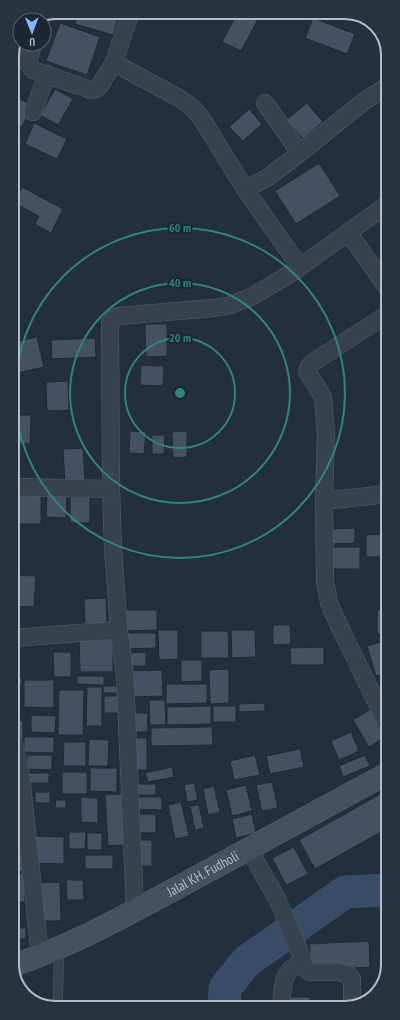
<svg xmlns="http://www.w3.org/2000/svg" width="400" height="1020" font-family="'PT Sans Narrow',sans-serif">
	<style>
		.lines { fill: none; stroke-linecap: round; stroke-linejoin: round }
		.river { stroke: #394c67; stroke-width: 33 }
		.building { fill: #455162; stroke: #1f2835 }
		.service-casing { stroke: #565f6c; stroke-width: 10 }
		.minor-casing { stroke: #565f6c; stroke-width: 18 }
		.secondary-casing { stroke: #565f6c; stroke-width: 23 }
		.service { stroke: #38414e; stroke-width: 9 }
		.minor { stroke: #38414e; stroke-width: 17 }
		.secondary { stroke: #465061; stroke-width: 22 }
		.ring { fill: none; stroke: #308480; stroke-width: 2 }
		.labels { text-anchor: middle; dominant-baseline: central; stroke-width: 4; stroke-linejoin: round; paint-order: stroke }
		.street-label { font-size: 14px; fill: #b4bcc9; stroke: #1d2633 }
		.rim { fill: none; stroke: #b4bcc9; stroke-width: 2 }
		.centre { fill: #308480; stroke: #1d2633; stroke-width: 2 }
		.ring-label { font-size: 12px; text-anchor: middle; font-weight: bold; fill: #308480; stroke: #1d2633; stroke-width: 4; stroke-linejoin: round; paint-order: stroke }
	</style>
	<rect width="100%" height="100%" fill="#242f3e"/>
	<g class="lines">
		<path class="river" d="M224,1007L225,988L247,961L345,892L388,890"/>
	</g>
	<path class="building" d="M79,12H120L113,35L75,24Z
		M238,12H262L241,51L222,42Z
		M313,18L355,34L347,54L305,38Z
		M60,23L100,37L87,75L46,61Z
		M55,89L73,99L58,125L40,115Z
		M13,96L32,105L22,127L12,123Z
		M307,103L323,122L303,139L286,120Z
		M249,109L262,124L243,141L229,127Z
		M34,123L67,139L57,159L25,144Z
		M12,137L22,142L13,159H12Z
		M319,163L340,196L296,224L275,191Z
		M22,187L63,209L51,233L35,224L39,216L14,203Z
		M145,324H167V356L146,357Z
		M37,337L44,367L13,374V342Z
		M95,338L96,357L52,359L51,340Z
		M141,365L164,366L163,386L140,385Z
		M68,381L69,410L47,411L46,382Z
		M13,415H31L30,444H13Z
		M130,431L146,432L144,454L129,453Z
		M187,431V457L173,458L172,432Z
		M152,435H165L164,454H152Z
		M83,448L85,482L65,483L63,449Z
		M19,491H41V524H18Z
		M47,493H67L66,518L46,517Z
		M13,494H16V520H13Z
		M70,497H90V523H70Z
		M355,528V543L332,544V529Z
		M382,534L383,557H366V535Z
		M328,547H360V569H329Z
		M13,575L36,576L34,607L13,606Z
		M106,598L107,623L85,624L84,599Z
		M122,610H157V630L123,631Z
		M377,610H387V633L377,634Z
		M273,625H290L291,644L273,645Z
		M158,630H178V659L159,660Z
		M231,630H255L256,657L232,658Z
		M201,631H228L229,658H201Z
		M123,633H156V648L123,649Z
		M79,634H113V672H80Z
		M387,640V673L376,676L367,646Z
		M324,647V665H291L290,648Z
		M53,652H71V677H54Z
		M146,652V666H124V653Z
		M181,660H202V681L181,682Z
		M229,669V703L210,704L209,670Z
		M162,670L163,696L129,697L128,671Z
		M77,676H104V685L77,684Z
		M14,678H22V684H14Z
		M24,680H54V708L24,707Z
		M166,684H207V703L166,704Z
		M14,686H20L19,702H14Z
		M103,686H124L125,693H103Z
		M87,687H102V726H86Z
		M59,690H84L83,735H58Z
		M104,696H125V713H104Z
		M149,700H165L166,725H150Z
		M265,703V711L239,712V704Z
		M211,706V724L167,725V707Z
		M213,706H236V722H213Z
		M371,709L387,736L369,747L353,720Z
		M132,713H148L147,732H131Z
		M31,715L56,716L55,733L31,732Z
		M14,720L23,721V739H14Z
		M212,727L213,745L151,746V728Z
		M351,732L359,751L339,760L331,741Z
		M24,737H54V753L24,752Z
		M130,738H147V770H130Z
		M89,739L109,740L108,766H88Z
		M64,742H86V766H63Z
		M300,749L304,767L270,774L266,756Z
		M27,755H52V770L27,769Z
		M255,755L260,775L234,780L230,761Z
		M365,755L370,766L343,777L339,766Z
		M172,767L174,777L148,782L145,773Z
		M90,768H117V792L90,791Z
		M62,772H87V794H62Z
		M24,773H49V783H24Z
		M272,782L278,808L262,811L256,785Z
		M194,783L198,800L187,802L184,785Z
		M130,784H156V795H130Z
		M246,785L252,811L232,816L226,790Z
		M214,786L220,812L208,815L203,789Z
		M35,792H50V803H35Z
		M382,793L388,803V828L315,869L299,840Z
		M122,794L124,845L108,846L105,795Z
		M81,797L98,798V823L81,822Z
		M132,797H162V810L132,809Z
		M56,800H66V808H55Z
		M181,802L189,836L175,839L168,805Z
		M199,805L204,828L195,830L190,806Z
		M135,814H156V833H135Z
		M252,814L256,833L236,838L232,819Z
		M69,832H86L85,849H69Z
		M87,833H102V850H87Z
		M34,836L64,837V864L34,863Z
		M135,840H152V866H135Z
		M294,847L308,874L286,885L272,858Z
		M14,854H24V871H14Z
		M85,855H113V869H85Z
		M14,874H24L25,902H14Z
		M66,880H83L84,900H67Z
		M60,882L61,921H40L39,883Z
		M14,907H20V924H14Z
		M14,928H26V939H14Z
		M369,941L370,967L311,970L309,944Z
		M283,997H310V1006H283Z
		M81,999L176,1004L175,1007L80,1008Z"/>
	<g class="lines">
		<g class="service-casing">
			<path id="service" d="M54,1008L57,1005L58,1001L59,949"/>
		</g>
		<g class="minor-casing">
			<path id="minor" d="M40,20V18
				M33,44C31,53 25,63 33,70L91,90L96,89L99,87L111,67L116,64L179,98L193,108L202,119L245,189L300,267
				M12,57L28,62
				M113,65L128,20
				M265,103L300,153
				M33,112L47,74
				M245,189L267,178L300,153L363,102L386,87
				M348,232L386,286
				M386,315L312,363L309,366L307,371L323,397L326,434L324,501L325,581L329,603L335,617L387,724
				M13,487L111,489
				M324,501L387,494
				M13,638L119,630
				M14,743L21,776L40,956
				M249,849L277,899L297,945L306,969L309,972H337L349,975L352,979V1006
				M135,910L125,676L119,630L113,549L111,489L110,323L113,319L118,316L214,308L231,305L253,296L293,272L386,205
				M281,1006C282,995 282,978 290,970C294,966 299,964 303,961"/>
		</g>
		<g class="secondary-casing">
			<g id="secondary">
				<path id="s1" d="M14,965C69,947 122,917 173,890C244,851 316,812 388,773"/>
			</g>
		</g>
		<use href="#service" class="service"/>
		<use href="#minor" class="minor"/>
		<use href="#secondary" class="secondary"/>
	</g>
	<g class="ring">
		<circle cx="180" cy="393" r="55"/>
		<circle cx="180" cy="393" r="110"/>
		<circle cx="180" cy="393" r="165"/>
	</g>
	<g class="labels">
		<g class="street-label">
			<text stroke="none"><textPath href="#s1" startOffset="210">Jalal KH. Fudholi</textPath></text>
		</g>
	</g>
	<path d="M0 0H400V1020H0ZM55 19H345A36 36 0 0 1 381 55V965A36 36 0 0 1 345 1001H55A36 36 0 0 1 19 965V55A36 36 0 0 1 55 19Z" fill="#29323f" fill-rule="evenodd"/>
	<path class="rim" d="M55 19H345A36 36 0 0 1 381 55V965A36 36 0 0 1 345 1001H55A36 36 0 0 1 19 965V55A36 36 0 0 1 55 19Z"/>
	<circle cx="180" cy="393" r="6" class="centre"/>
	<g class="ring-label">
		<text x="180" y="232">60 m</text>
		<text x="180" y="287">40 m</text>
		<text x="180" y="342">20 m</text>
	</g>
	<g transform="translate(32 32) rotate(179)"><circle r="19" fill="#1d2633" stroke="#59626f"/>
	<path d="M0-3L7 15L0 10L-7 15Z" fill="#8ab4f8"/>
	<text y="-6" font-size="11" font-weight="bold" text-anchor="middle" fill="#b4bcc9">U</text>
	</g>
</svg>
